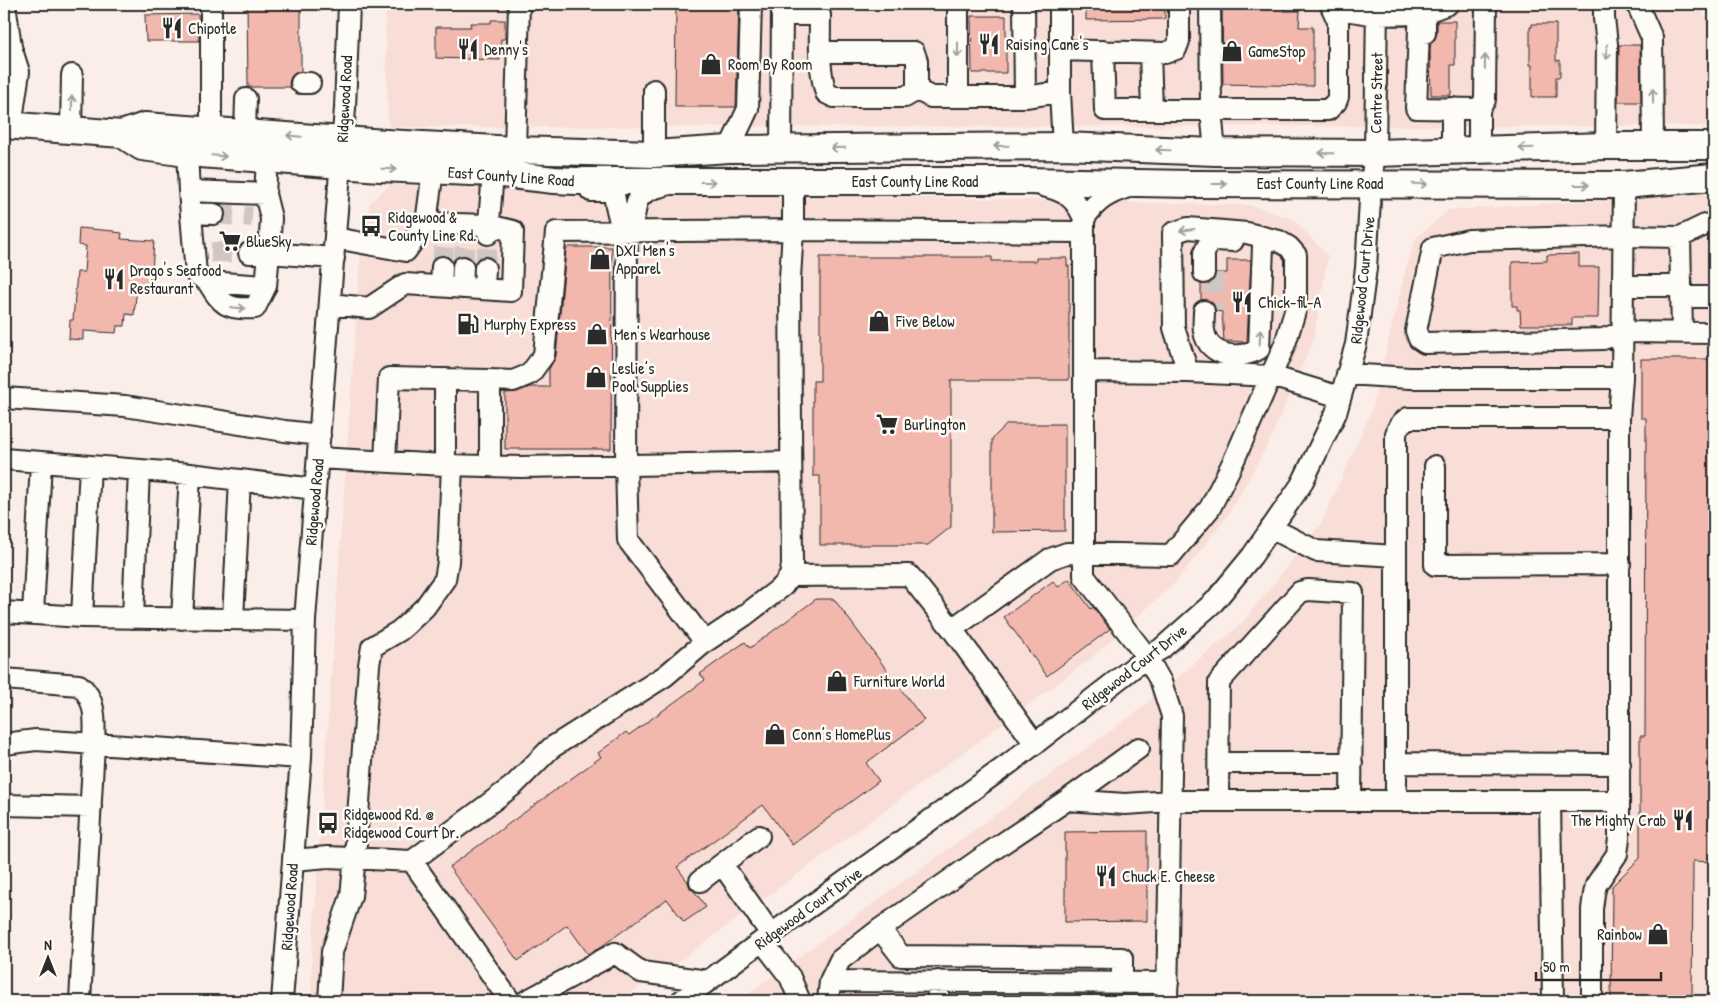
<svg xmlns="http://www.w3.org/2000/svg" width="1718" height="1005" font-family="'Patrick Hand',sans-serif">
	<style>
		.built { fill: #f8ded6 }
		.building { fill: #f2b7ad; stroke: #2b2b2b }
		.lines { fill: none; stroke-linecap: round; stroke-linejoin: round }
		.minor-tunnel { stroke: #d1c7c2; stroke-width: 20; stroke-dasharray: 20 10; stroke-linecap: butt }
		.minor-casing { stroke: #2b2b2b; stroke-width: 24 }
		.major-casing { stroke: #2b2b2b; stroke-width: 30 }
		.minor { stroke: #fdfcf7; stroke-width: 20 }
		.major { stroke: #fdfcf7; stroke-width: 26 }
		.oneway { stroke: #9e9e9b }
		.labels { text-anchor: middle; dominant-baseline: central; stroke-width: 5; stroke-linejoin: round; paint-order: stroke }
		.poi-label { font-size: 16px; fill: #2b2b2b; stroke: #fdfcf7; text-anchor: start }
		.street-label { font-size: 16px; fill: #2b2b2b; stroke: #fdfcf7 }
	</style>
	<rect width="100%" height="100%" fill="#fbeee8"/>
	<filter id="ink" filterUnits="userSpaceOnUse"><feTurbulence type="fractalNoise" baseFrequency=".02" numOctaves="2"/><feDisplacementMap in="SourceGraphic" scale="10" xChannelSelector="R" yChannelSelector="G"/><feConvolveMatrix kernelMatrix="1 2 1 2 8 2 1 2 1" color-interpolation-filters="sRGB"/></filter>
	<g filter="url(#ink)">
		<path class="built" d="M385,4H1697L1714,29V126L388,127Z
			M389,185L1249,205L1293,219L1328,256L1313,341L1269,443L1226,518L1175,583L1088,661L670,968L617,1001H311L312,951L362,232L370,203Z
			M1714,193V1001H738L1138,711L1242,623L1321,524L1372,410L1405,271L1416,238L1449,210Z"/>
		<path class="building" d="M247,4H301V71L296,73L291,77L289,83L290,87H248Z
			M676,4H739L736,107H675Z
			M1086,4H1165V19L1086,20Z
			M1222,4H1284V11H1300L1299,27H1313V86L1223,84Z
			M198,14L199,41H146L145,15Z
			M971,16H1006V73H972Z
			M491,20H505V39H501L500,60L436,58V27H471L470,23H491Z
			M1437,21H1455V65H1451V95H1431L1430,49L1431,43L1435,39L1437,33Z
			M1532,24H1556V61L1560,60V77H1556V97H1532V65H1530V27H1532Z
			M1619,45H1640L1641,102H1618Z
			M79,228L114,231V232L122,233L121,239L154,241L151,288L137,287L134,315L126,314L125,326H117L116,333L83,331V340L69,339L70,320H73L77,272H84L86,246L78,245Z
			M569,247H612L611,449H505V393L517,392L530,387H549V369L556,356L566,250Z
			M1579,254V267H1599L1598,318H1572V325H1521L1520,310H1517V306H1512V262L1547,261V255Z
			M820,257H992V261H1036V258H1067V266H1069V380H951V527L928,545H820V476H813V381H820Z
			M1227,260H1251L1247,341L1246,342L1224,341L1222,312L1216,311L1214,305L1210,301L1201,300V284L1210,283L1214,278L1216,273H1227Z
			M1641,359H1714V862L1693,861L1692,1001H1611L1612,886L1640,858V736H1645L1646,418H1641Z
			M1007,424H1065V531L992,532V439Z
			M1069,579L1091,609L1093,607L1110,629L1047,676L1004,617L1053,581L1058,587Z
			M816,599H834L924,720L866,763L879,781L792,845L763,805L677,867L688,882L690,888L695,892L706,907L684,922L667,899L598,949L588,954L567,925L518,961L449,867L601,757L598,753L626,732L629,735L705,680L700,674L745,642L750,648Z
			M1147,831V921L1065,922V832Z"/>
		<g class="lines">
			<path class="minor-tunnel" d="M214,214L252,217
				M211,252L249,253
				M442,267L445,232
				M463,267L466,233
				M485,268L488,234
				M1214,273V311"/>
			<g class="minor-casing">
				<path id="minor" d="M5,4L11,47L19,72L11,126
					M958,4V97
					M1024,4L1025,97
					M1060,4V92L1063,146
					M1210,4L1211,110L1215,152
					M1420,4L1416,108L1479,109
					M1604,4V18L1607,44L1606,146
					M1637,4L1652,38L1653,145
					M1332,8L1377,15L1419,14
					M782,15H820C820,41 818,68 826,93L834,97H905L917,90V61L914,52H820
					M1425,33V18L1429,11L1448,4
					M1060,50L1165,53L1176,49L1179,41V4
					M1103,51L1105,110H1328L1336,102L1338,97V21L1332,8
					M1150,53L1152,110
					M301,83H310
					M917,90L931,97H1025L1060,92
					M1452,108V151
					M211,129V4
					M71,131L72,75
					M245,132L246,99
					M729,149L748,109L751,4
					M781,149L782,4
					M515,150L519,4
					M1479,150V109L1485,100L1486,4
					M187,153L189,191L265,194
					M654,154V90
					M267,160L265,194L271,218L269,253L334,258
					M1043,186C1065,191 1076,198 1084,219V576L1147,657L1161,682L1172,716L1167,1001
					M189,191L196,274L208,282L266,286L269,253H249
					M591,191H614C614,200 617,209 619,218L627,225C638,216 633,211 638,200C644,189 659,187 670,184
					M191,213L214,214
					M1084,219C1097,199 1109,193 1132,186
					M426,223L433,170
					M627,225L626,464L628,540L705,642
					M488,234L493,173
					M1680,237L1705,225L1714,223
					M1204,273V253L1210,241L1216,240L1233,241
					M208,282C222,305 227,310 255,308L266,286
					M441,286L442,267
					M1623,286H1681
					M462,288L463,267
					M484,289L485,268
					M1681,297H1714
					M330,304L369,308L405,284L511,291L513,231L488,225L426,223L406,251L335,238
					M1204,311C1204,318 1203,325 1204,331C1208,358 1241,360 1259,349L1263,246
					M1682,332L1680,237L1624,236L1469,240L1433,248L1416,331L1419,339L1425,343L1603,339L1623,332L1714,333
					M1084,371L1188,372L1271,376L1340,397
					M1347,374L1410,378H1622
					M490,380L513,381L530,374L544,355L556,232L793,230L1084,232
					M4,398L125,406L285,431L320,435
					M318,458L445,465L521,467L791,462
					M4,459L190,474L315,489
					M385,462L389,378L490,380V466
					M445,465V379
					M1435,466V565L1620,564
					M1271,528L1316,551L1396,556V434C1398,426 1401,423 1408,418H1619
					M1396,556V801
					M790,576L909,575L952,629L1035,744
					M4,612L82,617L305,620
					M33,614L41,462
					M82,617L90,466
					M133,618L139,470
					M182,619L190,474
					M233,619L240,480
					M952,629L1050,559L1067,553L1171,555L1210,508L1234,460L1285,344L1296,308V255L1289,247L1279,241L1247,233L1188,228L1173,233L1174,328L1188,372
					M4,679L79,685C97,699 95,723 94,744L80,1001
					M4,744L36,740L301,758
					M1219,763H1352
					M1396,763L1620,764
					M1067,800L1125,804L1171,801H1619
					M1218,801L1219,682L1300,592L1308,590L1353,593L1351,801
					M1550,801L1553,1001
					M4,805L91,807
					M759,836L722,864L771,934
					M293,860L328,857L412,861L510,1001
					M412,861L514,785L551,748L665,676L705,642L744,616L783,586L790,576L792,565L790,278L793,230V182
					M700,881L722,864
					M880,929L901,956L1122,958V983
					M762,941L790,977L800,1001
					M830,981L1168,983
					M282,1001L301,758L305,620L345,108L349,4
					M329,1001L332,952L351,896L355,857L369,665L372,647L399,631L405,626L425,607L445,579L448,562L452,465
					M526,1001L615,953L641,972L708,981
					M681,1001L762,941L1010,763L1147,657L1161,649L1214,602L1252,556L1301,485L1336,413L1356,344L1366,268L1371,183L1375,153L1377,4
					M828,1001L830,981L840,960L880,929L990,852L1067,800L1139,748
					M938,1001V981
					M1592,1001V909L1594,894L1596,885L1617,854L1619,838V418L1622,378L1624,185"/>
			</g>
			<g class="major-casing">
				<path id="major" d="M4,125L122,134L145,126L386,143L515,150L654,154L729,149L1063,146L1215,152L1375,153L1606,146H1714
					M122,134L142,147L187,153L380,168L493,173L554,180L576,181H1024L1193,184L1624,185L1714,177"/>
			</g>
			<use href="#minor" class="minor"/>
			<use href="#major" class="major"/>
		</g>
		<defs><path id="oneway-shaft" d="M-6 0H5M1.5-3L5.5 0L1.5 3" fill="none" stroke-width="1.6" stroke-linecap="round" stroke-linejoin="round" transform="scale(1.25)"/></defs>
		<g class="oneway">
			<use href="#oneway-shaft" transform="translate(958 50) rotate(90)"/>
			<use href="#oneway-shaft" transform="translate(1607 52) rotate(91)"/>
			<use href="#oneway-shaft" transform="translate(1485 62) rotate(-89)"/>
			<use href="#oneway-shaft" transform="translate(1653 96) rotate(-91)"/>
			<use href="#oneway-shaft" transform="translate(72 103) rotate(-89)"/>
			<use href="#oneway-shaft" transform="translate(294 136) rotate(-175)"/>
			<use href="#oneway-shaft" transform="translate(1001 146) rotate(179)"/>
			<use href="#oneway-shaft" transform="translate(838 148) rotate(179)"/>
			<use href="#oneway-shaft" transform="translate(1526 148) rotate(178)"/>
			<use href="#oneway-shaft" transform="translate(1163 150) rotate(-178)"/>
			<use href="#oneway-shaft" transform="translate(1326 153) rotate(-179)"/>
			<use href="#oneway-shaft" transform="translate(219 156) rotate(5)"/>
			<use href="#oneway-shaft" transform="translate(389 169) rotate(2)"/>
			<use href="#oneway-shaft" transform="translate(708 182)"/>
			<use href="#oneway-shaft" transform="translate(1220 184)"/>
			<use href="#oneway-shaft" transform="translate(1420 184) rotate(1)"/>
			<use href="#oneway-shaft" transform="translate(1582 185)"/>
			<use href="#oneway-shaft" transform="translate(1187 230) rotate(172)"/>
			<use href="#oneway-shaft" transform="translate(238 308) rotate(5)"/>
			<use href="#oneway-shaft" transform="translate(1260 337) rotate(-87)"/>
		</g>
	</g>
	<defs>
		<g id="restaurant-bare" transform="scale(1.725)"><path d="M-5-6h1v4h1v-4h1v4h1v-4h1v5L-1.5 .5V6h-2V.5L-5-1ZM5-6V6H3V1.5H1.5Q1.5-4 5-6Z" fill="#2b2b2b" stroke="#fdfcf7" stroke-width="2.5" paint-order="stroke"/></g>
		<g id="shop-bare" transform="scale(1.725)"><path d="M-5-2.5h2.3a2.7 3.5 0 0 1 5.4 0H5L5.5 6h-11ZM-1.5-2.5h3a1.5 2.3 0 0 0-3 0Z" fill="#2b2b2b" stroke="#fdfcf7" stroke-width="2.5" paint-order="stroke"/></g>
		<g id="bus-bare" transform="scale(1.725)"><path d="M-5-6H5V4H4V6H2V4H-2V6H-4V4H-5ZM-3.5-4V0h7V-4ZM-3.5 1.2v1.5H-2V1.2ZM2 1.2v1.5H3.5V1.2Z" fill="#2b2b2b" stroke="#fdfcf7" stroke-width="2.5" paint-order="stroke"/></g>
		<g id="supermarket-bare" transform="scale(1.725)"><path d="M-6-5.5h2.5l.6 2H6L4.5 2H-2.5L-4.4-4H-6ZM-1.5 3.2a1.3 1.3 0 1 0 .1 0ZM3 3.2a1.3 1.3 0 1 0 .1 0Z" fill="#2b2b2b" stroke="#fdfcf7" stroke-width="2.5" paint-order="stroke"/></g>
		<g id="fuel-bare" transform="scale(1.725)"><path d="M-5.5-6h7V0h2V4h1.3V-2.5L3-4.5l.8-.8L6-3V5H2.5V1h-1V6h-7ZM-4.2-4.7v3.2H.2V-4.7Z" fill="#2b2b2b" stroke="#fdfcf7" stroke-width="2.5" paint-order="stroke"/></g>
	</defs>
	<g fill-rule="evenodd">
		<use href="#restaurant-bare" x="172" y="28"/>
		<use href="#restaurant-bare" x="989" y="44"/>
		<use href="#restaurant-bare" x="468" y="49"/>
		<use href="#shop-bare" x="1232" y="51"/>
		<use href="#shop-bare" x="711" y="64"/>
		<use href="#bus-bare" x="371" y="226"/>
		<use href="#supermarket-bare" x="230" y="241"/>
		<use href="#shop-bare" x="600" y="259"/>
		<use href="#restaurant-bare" x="114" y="279"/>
		<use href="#restaurant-bare" x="1242" y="302"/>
		<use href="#shop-bare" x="879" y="321"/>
		<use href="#fuel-bare" x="468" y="324"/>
		<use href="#shop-bare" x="597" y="334"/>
		<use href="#shop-bare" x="596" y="377"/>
		<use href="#supermarket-bare" x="887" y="424"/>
		<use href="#shop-bare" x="837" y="681"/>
		<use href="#shop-bare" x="775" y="734"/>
		<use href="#restaurant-bare" x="1683" y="820"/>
		<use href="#bus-bare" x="328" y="823"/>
		<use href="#restaurant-bare" x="1106" y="876"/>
		<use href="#shop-bare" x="1658" y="934"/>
	</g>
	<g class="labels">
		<g class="poi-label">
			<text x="188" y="28">Chipotle</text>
			<text x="1006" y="44">Raising Cane's</text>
			<text x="484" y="49">Denny's</text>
			<text x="1248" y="51">GameStop</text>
			<text x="728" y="64">Room By Room</text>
			<text x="388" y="217">Ridgewood &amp;<tspan x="388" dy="18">County Line Rd.</tspan></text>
			<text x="246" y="241">BlueSky</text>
			<text x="616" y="250">DXL Men's<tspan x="616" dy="18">Apparel</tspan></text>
			<text x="130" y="270">Drago's Seafood<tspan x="130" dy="18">Restaurant</tspan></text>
			<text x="1258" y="302">Chick-fil-A</text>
			<text x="896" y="321">Five Below</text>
			<text x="484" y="324">Murphy Express</text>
			<text x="614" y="334">Men's Wearhouse</text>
			<text x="612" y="368">Leslie’s<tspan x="612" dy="18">Pool Supplies</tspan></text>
			<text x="904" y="424">Burlington</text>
			<text x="854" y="681">Furniture World</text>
			<text x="792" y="734">Conn’s HomePlus</text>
			<text x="344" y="814">Ridgewood Rd. @<tspan x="344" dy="18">Ridgewood Court Dr.</tspan></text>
			<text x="1666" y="820" text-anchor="end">The Mighty Crab</text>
			<text x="1122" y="876">Chuck E. Cheese</text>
			<text x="1642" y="934" text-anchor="end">Rainbow</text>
		</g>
		<g class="street-label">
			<text transform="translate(1376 93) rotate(-89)">Centre Street</text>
			<text transform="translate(344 99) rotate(-87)">Ridgewood Road</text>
			<text transform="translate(511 176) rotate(4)">East County Line Road</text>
			<text x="915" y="181">East County Line Road</text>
			<text x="1320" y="183">East County Line Road</text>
			<text transform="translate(1362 280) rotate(-84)">Ridgewood Court Drive</text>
			<text transform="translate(314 502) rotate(-85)">Ridgewood Road</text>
			<text transform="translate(1134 667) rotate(-38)">Ridgewood Court Drive</text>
			<text transform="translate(289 907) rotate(-86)">Ridgewood Road</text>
			<text transform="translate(808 908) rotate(-36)">Ridgewood Court Drive</text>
		</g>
	</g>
	<rect width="1718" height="1005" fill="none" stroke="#fdfcf7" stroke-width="20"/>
	<rect x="10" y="10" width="1698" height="985" fill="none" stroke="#2b2b2b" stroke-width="2" filter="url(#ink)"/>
	<g transform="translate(48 958)" stroke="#fdfcf7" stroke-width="4" paint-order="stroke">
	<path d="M0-4L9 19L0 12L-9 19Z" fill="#2b2b2b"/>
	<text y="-8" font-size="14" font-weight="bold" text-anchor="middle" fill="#2b2b2b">N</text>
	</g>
	<path d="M1536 972v8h125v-8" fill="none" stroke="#2b2b2b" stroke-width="2.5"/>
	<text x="1543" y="972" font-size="15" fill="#2b2b2b" stroke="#fdfcf7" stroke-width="4" paint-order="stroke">50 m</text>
</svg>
